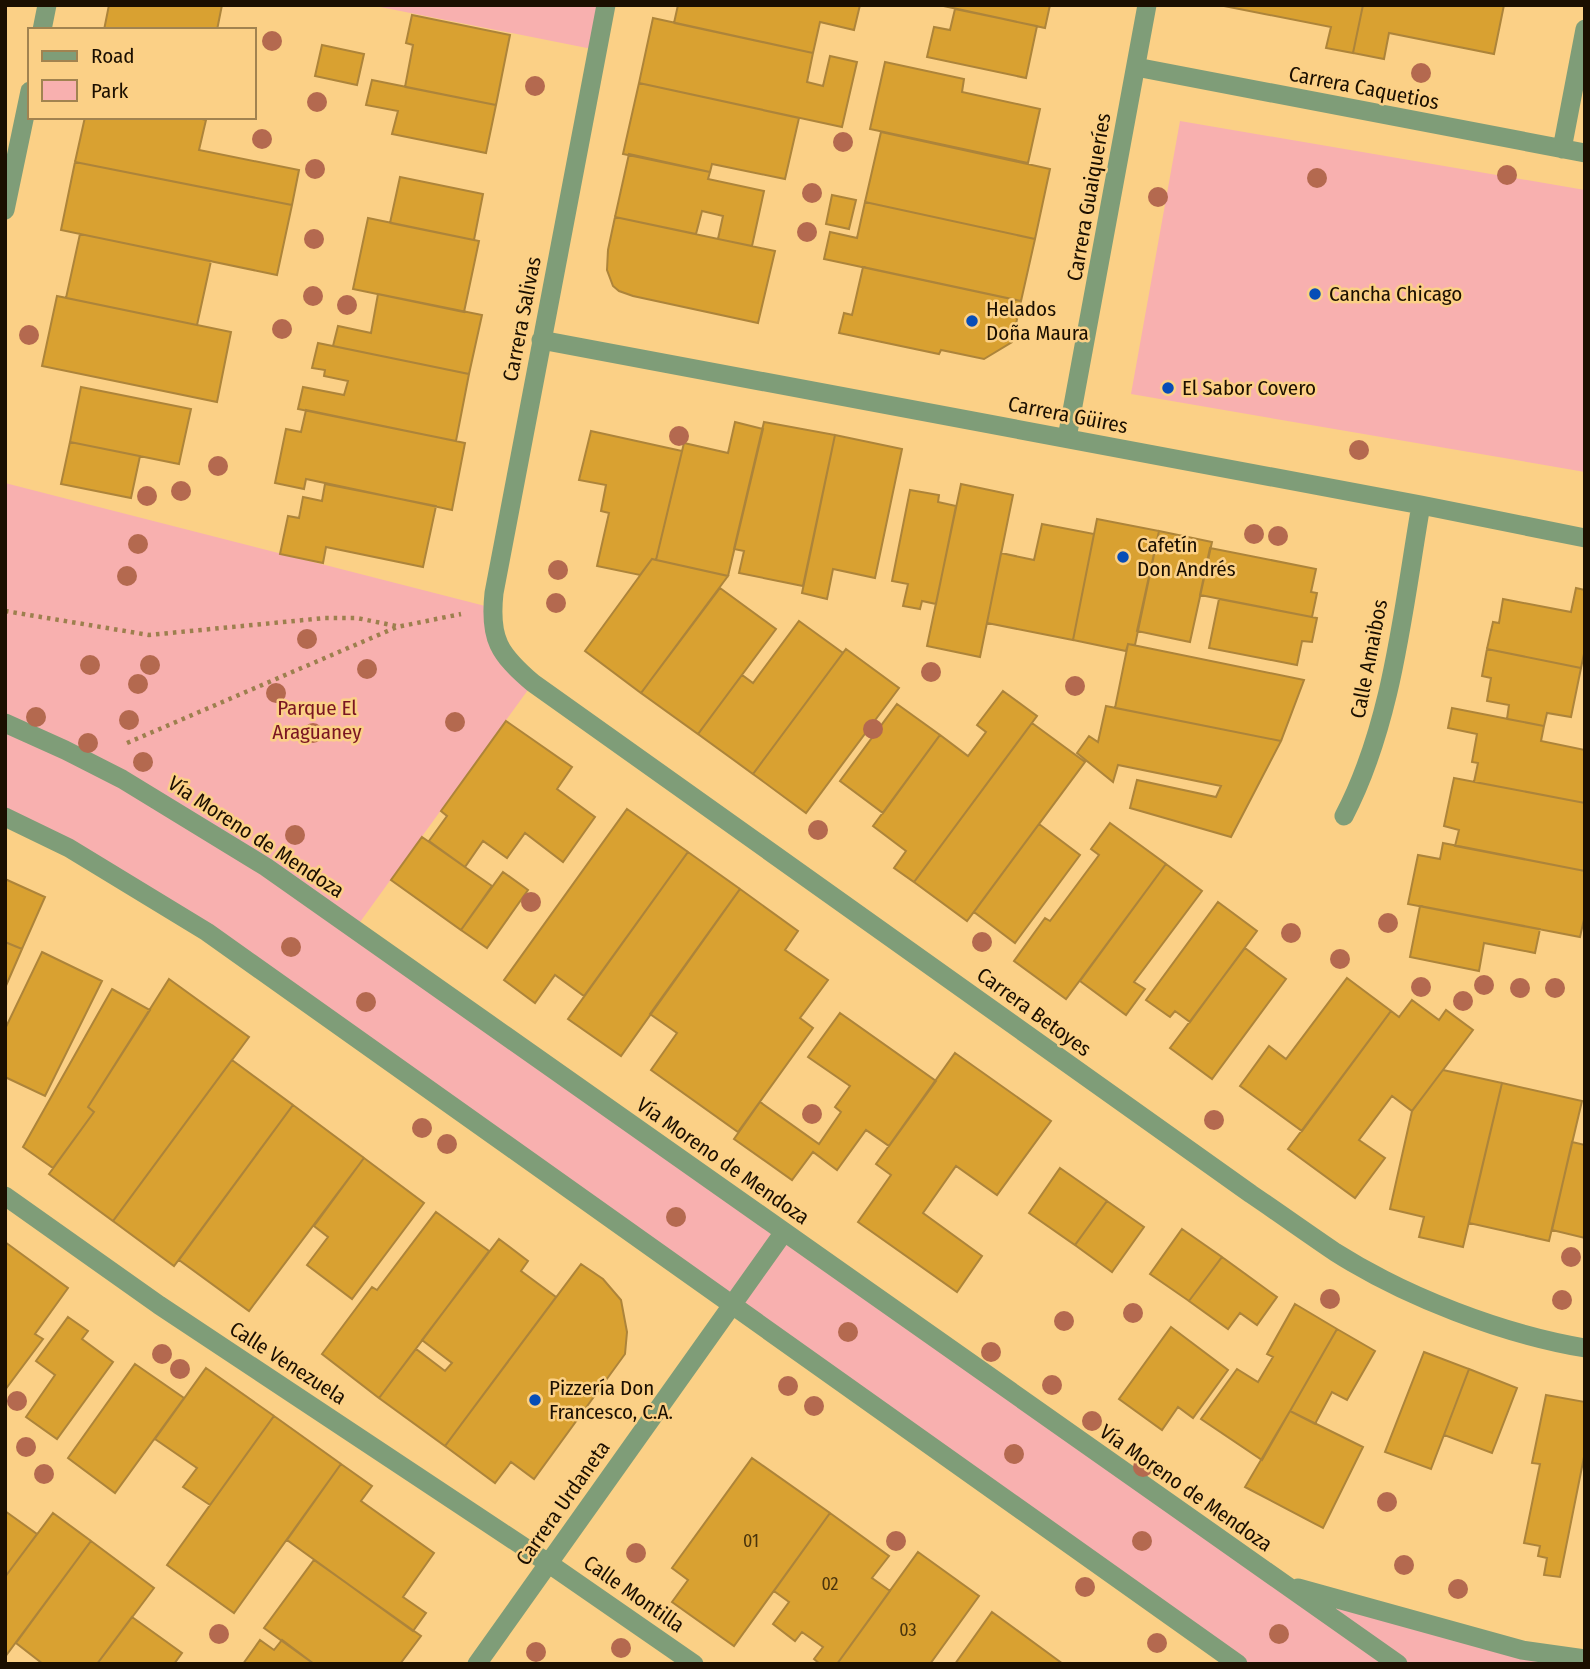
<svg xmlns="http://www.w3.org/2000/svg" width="1590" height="1669" font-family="'Fira Sans Condensed',sans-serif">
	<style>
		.green { fill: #f8b0af }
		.building { fill: #d9a131; stroke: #ad843a; stroke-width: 2 }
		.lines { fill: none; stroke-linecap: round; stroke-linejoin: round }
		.path { stroke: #9d7f4e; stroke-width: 4.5; stroke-dasharray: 3.5 5; stroke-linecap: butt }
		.minor { stroke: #7f9d78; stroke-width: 19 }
		.tree { fill: #b4694f }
		.poi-dot { fill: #074db7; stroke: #fbd086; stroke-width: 2.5 }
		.labels { text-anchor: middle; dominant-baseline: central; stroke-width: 5; stroke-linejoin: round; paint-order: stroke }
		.number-label { font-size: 18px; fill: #4a340c }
		.street-label { font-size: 21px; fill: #1b0f00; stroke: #fbd086 }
		.poi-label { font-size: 21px; fill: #1b0f00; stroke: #fbd086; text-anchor: start }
		.park-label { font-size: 21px; fill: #7a1522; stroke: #fbd086 }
	</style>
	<rect width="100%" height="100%" fill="#fbd086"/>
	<path class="green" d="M370,5H606L597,50Z
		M1180,121L1585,190V472L1131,394Z
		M5,483L493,608L492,620L533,683L355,929L1283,1583L1585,1664H1238L291,993L5,817Z"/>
	<path class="building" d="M109,5H222L217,30H104Z
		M678,5H860L854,30L820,22L813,53L674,23Z
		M939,5H1050L1045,28Z
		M1219,5H1363L1353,53L1326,48L1331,27Z
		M1363,5H1504L1494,54L1389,33L1384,59L1353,53Z
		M955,9L1037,26L1026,78L927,57L934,27L950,30Z
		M412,15L510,35L496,105L405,87L413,45L406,43Z
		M653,18L813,53L807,82L823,86L830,56L857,62L842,127L639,83Z
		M322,45L364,54L357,85L315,76Z
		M885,62L964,79L962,92L1040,109L1028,163L870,129Z
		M372,80L496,105L486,153L392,134L398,111L366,105Z
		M639,83L799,118L785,179L712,164L710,172L623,154Z
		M85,117H194L206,120L199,150L299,170L292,205L75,162Z
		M881,132L1050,169L1035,239L865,202Z
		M629,154L710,172L708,179L764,191L752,246L718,239L723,216L702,211L696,234L615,217Z
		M75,162L292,205L277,275L61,230Z
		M400,177L483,194L474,240L390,223Z
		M832,195L856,200L849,229L826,224Z
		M865,202L1035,239L1021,301L824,259L830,232L857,238Z
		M615,217L775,251L758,323L633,296L619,291L613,286L607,270L608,250Z
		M368,218L479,241L464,312L353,289Z
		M80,234L211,261L197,325L66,298Z
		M863,267L1021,301L1012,342L984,359L941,350L939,354L839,333L844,313L852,315Z
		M378,294L482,315L469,374L333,346L338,326L371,333Z
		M57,296L231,332L217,402L42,366Z
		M318,343L469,374L456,441L298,409L303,387L344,395L348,381L324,376L325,370L312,368Z
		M81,387L191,409L179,464L70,442Z
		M306,410L465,443L452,510L306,479L304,489L275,483L286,429L301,432Z
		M735,422L763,429L728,576L656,560L684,443L728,453Z
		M764,422L835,435L803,586L739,573L744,551L734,549Z
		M591,431L682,451L656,560L652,559L640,575L597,566L609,513L601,511L606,485L579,480Z
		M835,435L902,449L875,578L833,569L827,599L802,593Z
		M70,442L140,456L131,498L61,484Z
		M325,484L436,506L423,567L326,547L323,563L280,554L288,516L299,518L303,497L322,501Z
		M961,484L1013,495L980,657L927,646Z
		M910,490L939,495L938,502L956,506L936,604L922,601L920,609L903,606L908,584L892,581Z
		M1097,519L1159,531L1135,645L1128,644L1126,651L1073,640Z
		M1042,524L1094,534L1073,640L987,623L1001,553L1034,560Z
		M1159,531L1212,542L1190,642L1137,631Z
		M1210,548L1316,569L1311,592L1317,593L1312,617L1200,595Z
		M652,559L728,576L641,693L585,651Z
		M720,588L776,629L698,734L641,693Z
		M1576,588L1585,590V649L1581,668L1487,649L1493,622L1499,623L1503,599L1571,612Z
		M1219,599L1317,618L1312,642L1302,641L1297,665L1209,648Z
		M799,621L843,653L753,774L698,734L742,675L753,683Z
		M1128,644L1304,680L1281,741L1115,708Z
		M846,649L899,688L806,813L753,774Z
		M1487,649L1581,668L1571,717L1547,713L1544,726L1507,719L1509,705L1487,701L1491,678L1482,676Z
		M1003,691L1037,716L914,882L894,868L906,851L873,826L940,735L968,756L986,732L977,725Z
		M897,704L940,735L883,813L840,781Z
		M1106,706L1281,741L1231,837L1130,808L1137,780L1216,797L1221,786L1118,765L1113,782L1077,753L1089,736L1098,742Z
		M1452,708L1544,726L1541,741L1585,750V803L1474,782L1478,763L1472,762L1477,734L1448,728Z
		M506,721L572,767L557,789L595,817L563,862L525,833L507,858L483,841L465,867L429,841L447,816L441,811Z
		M1032,723L1085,762L967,921L914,882Z
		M1454,778L1585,803V871L1455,846L1459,830L1444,826Z
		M627,809L688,852L584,996L555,975L535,1003L504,980Z
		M1110,823L1166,864L1066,999L1014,961L1045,918L1050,921L1099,855L1091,849Z
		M1039,824L1080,855L1015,943L974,912Z
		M422,837L492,886L461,930L391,880Z
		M1443,843L1585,871V915L1580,937L1408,904L1418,855L1440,859Z
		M688,852L740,889L621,1056L568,1019Z
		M1166,864L1202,891L1134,982L1145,989L1126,1015L1080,981Z
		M503,872L528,890L487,948L461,930Z
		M5,879L45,897L22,949L5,942Z
		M740,889L798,931L785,950L828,980L800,1018L813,1028L738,1132L651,1070L677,1033L650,1014Z
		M1218,902L1257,931L1190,1022L1175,1011L1170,1017L1146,1000Z
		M1420,906L1540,929L1535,953L1484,943L1479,971L1410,957Z
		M5,942L22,949L5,988Z
		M1245,948L1286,979L1212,1079L1170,1048Z
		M42,952L102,981L45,1096L5,1077V1029Z
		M1347,978L1391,1011L1302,1131L1240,1086L1269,1046L1286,1059Z
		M169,979L249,1037L113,1221L49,1174L94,1112L88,1107Z
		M112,989L150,1010L88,1107L94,1112L53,1168L23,1147Z
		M1412,1000L1439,1020L1446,1010L1473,1030L1412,1111L1392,1096L1359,1140L1385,1158L1355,1198L1288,1149L1391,1011L1399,1017Z
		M840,1013L936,1081L889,1146L866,1130L837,1170L813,1152L792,1180L734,1139L760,1102L819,1144L841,1112L835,1107L850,1086L808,1057Z
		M955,1053L1051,1121L997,1195L956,1166L923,1213L982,1256L957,1292L858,1222L891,1175L876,1164Z
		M232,1060L293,1105L174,1266L113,1221Z
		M1443,1070L1502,1083L1463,1247L1419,1237L1424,1217L1390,1209L1412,1111Z
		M1502,1083L1582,1101L1549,1241L1469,1223Z
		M293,1105L364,1158L249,1311L179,1260Z
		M1572,1142L1585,1145V1238L1552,1230Z
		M364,1158L424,1203L352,1299L307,1265L328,1237L314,1226Z
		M1060,1168L1107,1201L1075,1245L1029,1213Z
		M1107,1201L1144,1227L1112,1272L1075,1245Z
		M436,1212L489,1251L379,1398L322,1354L372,1287L377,1290Z
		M1182,1229L1222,1257L1189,1301L1150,1274Z
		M499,1239L528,1261L521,1271L556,1297L445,1446L379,1398L416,1349L445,1371L452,1363L422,1340Z
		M5,1242L68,1288L35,1334L43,1339L5,1390Z
		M1222,1257L1277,1297L1257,1325L1240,1313L1228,1329L1189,1301Z
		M581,1264L603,1279L621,1300L627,1332L625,1354L534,1479L511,1462L495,1483L445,1446Z
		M1295,1304L1337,1329L1262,1460L1201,1419L1237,1369L1258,1382L1273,1357L1267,1354Z
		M68,1317L88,1331L82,1339L113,1362L57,1439L26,1417L55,1375L36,1361Z
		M1171,1327L1228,1370L1193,1418L1178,1407L1162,1430L1119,1399Z
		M1337,1329L1375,1351L1347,1400L1332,1392L1315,1424L1290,1411Z
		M1424,1352L1469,1369L1431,1469L1385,1452Z
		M135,1364L184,1398L115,1493L68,1458Z
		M206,1368L274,1416L210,1505L183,1487L197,1468L155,1439Z
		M1469,1369L1517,1388L1492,1453L1444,1435Z
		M1546,1395L1585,1402V1452L1560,1577L1544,1575L1547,1558L1538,1556L1540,1546L1524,1543L1540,1464L1532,1463Z
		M1290,1411L1363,1447L1323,1528L1245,1487Z
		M274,1416L341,1464L234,1613L167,1565Z
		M752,1458L830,1513L734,1646L672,1602L688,1580L672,1568Z
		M341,1464L372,1486L361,1501L434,1553L403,1597L426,1613L413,1631L287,1540Z
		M5,1511L37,1534L5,1577Z
		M53,1513L91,1541L5,1657V1577Z
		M830,1513L889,1556L872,1578L890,1591L837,1664H820L814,1659L823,1647L802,1632L795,1641L773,1624L789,1602L774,1591Z
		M91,1541L154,1588L97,1664H43L16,1643Z
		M918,1552L979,1596L930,1664H837Z
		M314,1560L421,1636L400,1664H314L264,1628Z
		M992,1612L1063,1664H955Z
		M132,1617L182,1653L174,1664H97Z
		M260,1640L274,1650L282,1640L314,1664H243Z"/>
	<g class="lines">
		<path class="path" d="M5,611L149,635L325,618H357L396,626
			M127,743L397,627L461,614"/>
		<path class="minor" d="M606,5L494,593C489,639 499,654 533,683L1251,1194C1279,1213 1307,1233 1335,1252C1406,1297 1502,1334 1585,1348
			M42,30L47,5
			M1136,67L1585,153
			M1562,149L1585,29
			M5,210L30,91
			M541,340L1421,505L1585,538
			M1067,438L1147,5
			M5,723L65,750L122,779L266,867L1398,1664
			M1344,816C1393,722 1403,608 1421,505
			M5,817L69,848L207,932L1238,1664
			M5,1196L159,1305L548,1563L694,1664
			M1298,1588L1522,1650L1585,1659
			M477,1664L784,1232"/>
	</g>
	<g class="tree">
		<circle cx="272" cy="41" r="10"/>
		<circle cx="1421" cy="73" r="10"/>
		<circle cx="535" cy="86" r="10"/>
		<circle cx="317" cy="102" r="10"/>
		<circle cx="262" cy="139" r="10"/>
		<circle cx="843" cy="142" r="10"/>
		<circle cx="315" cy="169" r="10"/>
		<circle cx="1507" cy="175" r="10"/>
		<circle cx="1317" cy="178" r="10"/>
		<circle cx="812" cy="193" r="10"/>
		<circle cx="1158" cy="197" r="10"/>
		<circle cx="807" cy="232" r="10"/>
		<circle cx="314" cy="239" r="10"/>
		<circle cx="313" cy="296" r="10"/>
		<circle cx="347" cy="305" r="10"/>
		<circle cx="282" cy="329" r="10"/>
		<circle cx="29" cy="335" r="10"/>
		<circle cx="679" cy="436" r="10"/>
		<circle cx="1359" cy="450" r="10"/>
		<circle cx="218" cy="466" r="10"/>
		<circle cx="181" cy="491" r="10"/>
		<circle cx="147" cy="496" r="10"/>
		<circle cx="1254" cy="534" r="10"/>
		<circle cx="1278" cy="536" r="10"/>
		<circle cx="138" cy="544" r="10"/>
		<circle cx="558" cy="570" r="10"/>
		<circle cx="127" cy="576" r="10"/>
		<circle cx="556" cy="603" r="10"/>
		<circle cx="307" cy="639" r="10"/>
		<circle cx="90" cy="665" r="10"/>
		<circle cx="150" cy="665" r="10"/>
		<circle cx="367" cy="669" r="10"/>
		<circle cx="931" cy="672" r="10"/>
		<circle cx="138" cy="684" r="10"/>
		<circle cx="1075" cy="686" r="10"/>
		<circle cx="276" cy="693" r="10"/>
		<circle cx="36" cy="717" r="10"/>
		<circle cx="129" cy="720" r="10"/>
		<circle cx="455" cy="722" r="10"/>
		<circle cx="873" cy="729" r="10"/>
		<circle cx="313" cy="733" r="10"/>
		<circle cx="88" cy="743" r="10"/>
		<circle cx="143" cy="762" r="10"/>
		<circle cx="818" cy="830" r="10"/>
		<circle cx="295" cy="835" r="10"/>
		<circle cx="531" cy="902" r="10"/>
		<circle cx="1388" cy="923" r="10"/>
		<circle cx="1291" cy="933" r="10"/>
		<circle cx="982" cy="942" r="10"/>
		<circle cx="291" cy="947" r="10"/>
		<circle cx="1340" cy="959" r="10"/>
		<circle cx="1484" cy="985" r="10"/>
		<circle cx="1421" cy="987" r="10"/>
		<circle cx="1520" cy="988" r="10"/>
		<circle cx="1555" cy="988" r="10"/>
		<circle cx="1463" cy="1001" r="10"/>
		<circle cx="366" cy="1002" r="10"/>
		<circle cx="812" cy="1114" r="10"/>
		<circle cx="1214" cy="1120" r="10"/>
		<circle cx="422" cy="1128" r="10"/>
		<circle cx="447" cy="1144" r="10"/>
		<circle cx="676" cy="1217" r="10"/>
		<circle cx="1571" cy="1257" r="10"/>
		<circle cx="1330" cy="1299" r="10"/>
		<circle cx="1562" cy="1300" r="10"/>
		<circle cx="1133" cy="1313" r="10"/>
		<circle cx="1064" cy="1321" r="10"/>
		<circle cx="848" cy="1332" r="10"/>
		<circle cx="991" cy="1352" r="10"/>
		<circle cx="162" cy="1354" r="10"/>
		<circle cx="180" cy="1369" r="10"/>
		<circle cx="1052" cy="1385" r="10"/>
		<circle cx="788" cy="1386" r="10"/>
		<circle cx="17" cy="1401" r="10"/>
		<circle cx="814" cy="1406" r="10"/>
		<circle cx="1092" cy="1421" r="10"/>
		<circle cx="26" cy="1447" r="10"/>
		<circle cx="1014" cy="1454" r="10"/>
		<circle cx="1143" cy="1467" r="10"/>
		<circle cx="44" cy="1474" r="10"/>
		<circle cx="1387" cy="1502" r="10"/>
		<circle cx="896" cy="1541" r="10"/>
		<circle cx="1142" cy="1541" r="10"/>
		<circle cx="636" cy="1553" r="10"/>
		<circle cx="1404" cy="1565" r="10"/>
		<circle cx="1085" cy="1587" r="10"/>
		<circle cx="1458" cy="1589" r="10"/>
		<circle cx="219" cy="1634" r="10"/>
		<circle cx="1279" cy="1634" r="10"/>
		<circle cx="1157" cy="1643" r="10"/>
		<circle cx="621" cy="1648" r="10"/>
		<circle cx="536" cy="1652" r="10"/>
	</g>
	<g class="poi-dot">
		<circle cx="1315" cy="294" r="7"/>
		<circle cx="972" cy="321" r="7"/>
		<circle cx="1168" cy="388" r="7"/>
		<circle cx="1123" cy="557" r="7"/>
		<circle cx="535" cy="1400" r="7"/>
	</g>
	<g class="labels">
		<g class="number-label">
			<text x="751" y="1541">01</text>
			<text x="830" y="1584">02</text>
			<text x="908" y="1630">03</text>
		</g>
		<g class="street-label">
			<text transform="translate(1364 88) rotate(11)">Carrera Caquetios</text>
			<text transform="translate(1089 197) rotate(-80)">Carrera Guaiqueríes</text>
			<text transform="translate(522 319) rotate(-79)">Carrera Salivas</text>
			<text transform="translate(1068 415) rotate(11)">Carrera Güires</text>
			<text transform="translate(1369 659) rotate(-79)">Calle Amaibos</text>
			<text transform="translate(256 837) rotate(33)">Vía Moreno de Mendoza</text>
			<text transform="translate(1034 1012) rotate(36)">Carrera Betoyes</text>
			<text transform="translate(723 1161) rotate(35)">Vía Moreno de Mendoza</text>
			<text transform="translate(288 1363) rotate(33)">Calle Venezuela</text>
			<text transform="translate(1186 1488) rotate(35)">Vía Moreno de Mendoza</text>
			<text transform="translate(563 1503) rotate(-55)">Carrera Urdaneta</text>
			<text transform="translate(634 1594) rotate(35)">Calle Montilla</text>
		</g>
		<g class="poi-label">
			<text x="1329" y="294">Cancha Chicago</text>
			<text x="986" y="309">Helados<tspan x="986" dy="24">Doña Maura</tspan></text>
			<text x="1182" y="388">El Sabor Covero</text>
			<text x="1137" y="545">Cafetín<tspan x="1137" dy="24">Don Andrés</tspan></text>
			<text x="549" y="1388">Pizzería Don<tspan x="549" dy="24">Francesco, C.A.</tspan></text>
		</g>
		<g class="park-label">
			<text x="317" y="708">Parque El<tspan x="317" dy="24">Araguaney</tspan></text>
		</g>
	</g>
	<rect width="1590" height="1669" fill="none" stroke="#1b0f00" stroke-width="14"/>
	<rect x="28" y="28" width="228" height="91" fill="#fbd086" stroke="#a18350" stroke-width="2"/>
	<rect x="42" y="51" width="35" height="10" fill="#7f9d78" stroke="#a18350" stroke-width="2"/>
	<text x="91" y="63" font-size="21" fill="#1b0f00">Road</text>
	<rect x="42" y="80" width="35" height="21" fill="#f8b0af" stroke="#a18350" stroke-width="2"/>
	<text x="91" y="98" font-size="21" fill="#1b0f00">Park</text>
</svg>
